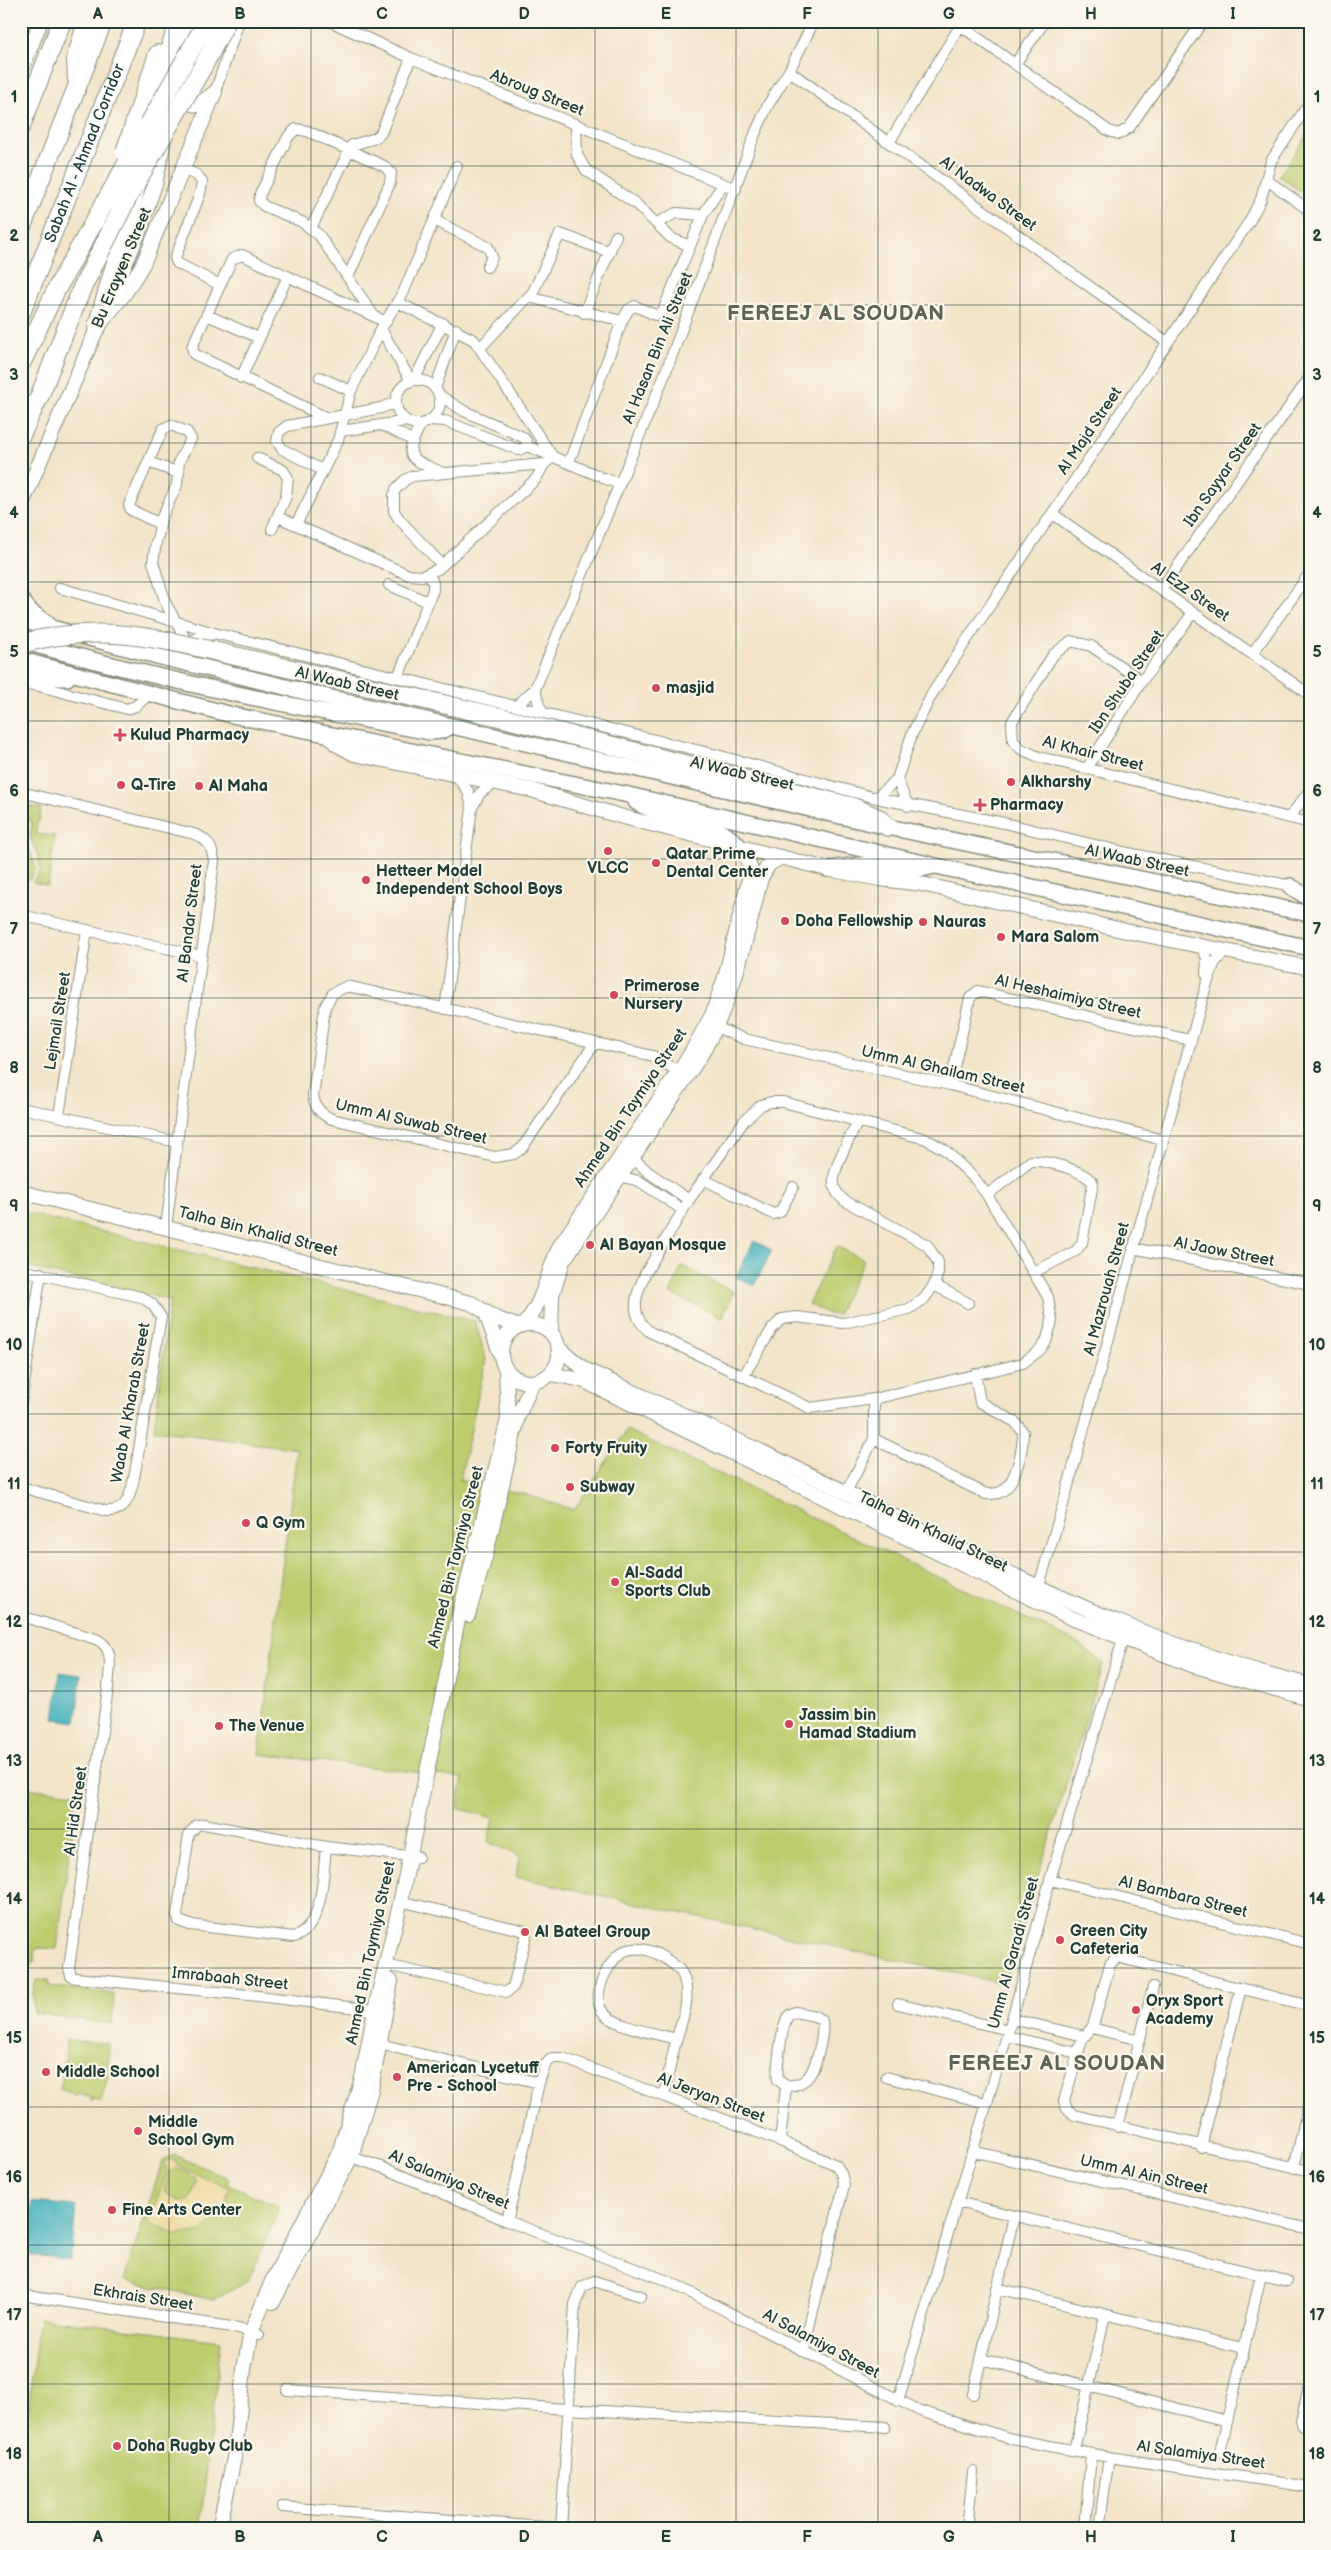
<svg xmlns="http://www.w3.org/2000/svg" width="1331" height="2550" font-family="'Balsamiq Sans',sans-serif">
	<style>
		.green { fill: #becc6e; stroke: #6e8451 }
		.sand { fill: #eeda9e; stroke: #868c69; fill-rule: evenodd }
		.water { fill: #3eaeba; stroke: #2e7677 }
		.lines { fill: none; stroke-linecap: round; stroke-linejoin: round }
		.street-casing { stroke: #89907e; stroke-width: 12 }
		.secondary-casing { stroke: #89907e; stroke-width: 16 }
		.primary-casing { stroke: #89907e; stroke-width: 18 }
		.highway-casing { stroke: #89907e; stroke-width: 20 }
		.street { stroke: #fff; stroke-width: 10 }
		.secondary { stroke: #fff; stroke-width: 14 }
		.primary { stroke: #fff; stroke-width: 15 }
		.highway { stroke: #fff; stroke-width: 18 }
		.highway-bridge-casing { stroke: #89907e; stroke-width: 20; stroke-linecap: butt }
		.highway-bridge { stroke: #fff; stroke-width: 18 }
		.grid { fill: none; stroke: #1f3d34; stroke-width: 1; stroke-opacity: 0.55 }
		.poi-dot { fill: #d1495b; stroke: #fbf7ec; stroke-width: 2 }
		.labels { text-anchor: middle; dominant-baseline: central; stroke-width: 4.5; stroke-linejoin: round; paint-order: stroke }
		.street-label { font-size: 16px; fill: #1f3d34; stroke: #fbf7ec }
		.poi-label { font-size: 16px; font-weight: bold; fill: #1f3d34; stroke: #fbf7ec; text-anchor: start }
		.district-label { font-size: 21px; font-weight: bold; letter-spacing: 1px; fill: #5f6553; stroke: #fbf7ec }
		.neatline { fill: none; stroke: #1f3d34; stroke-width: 2 }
		.grid-label { font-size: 16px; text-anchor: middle; font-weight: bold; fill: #1f3d34 }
	</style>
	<rect width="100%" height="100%" fill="#fbf7ec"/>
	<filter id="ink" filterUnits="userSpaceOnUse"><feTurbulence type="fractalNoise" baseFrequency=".02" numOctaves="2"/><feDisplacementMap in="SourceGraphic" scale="10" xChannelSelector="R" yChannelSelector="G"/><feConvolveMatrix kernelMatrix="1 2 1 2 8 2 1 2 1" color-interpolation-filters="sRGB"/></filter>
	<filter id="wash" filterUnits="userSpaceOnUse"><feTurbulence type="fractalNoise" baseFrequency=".0096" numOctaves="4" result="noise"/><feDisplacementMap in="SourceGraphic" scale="20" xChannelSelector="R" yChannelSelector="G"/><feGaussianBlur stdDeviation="1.12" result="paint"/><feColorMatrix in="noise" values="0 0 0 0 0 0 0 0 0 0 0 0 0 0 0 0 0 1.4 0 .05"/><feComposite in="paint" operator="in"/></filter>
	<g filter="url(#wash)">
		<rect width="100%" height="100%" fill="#f3e4c9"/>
		<path class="green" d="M1310,131V198L1279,176Z
			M21,805L41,808L39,822H37L36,834L55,836L48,886L33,882L41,869L38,859L39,858L30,838L32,823L21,811Z
			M22,816L25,820V838L36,868L30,879L21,883V878L25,877L28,873L26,865L21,864Z
			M21,1212L475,1321L486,1359L460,1480L524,1494L574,1510L627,1430L1076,1642L1103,1664L1005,1984L516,1877L519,1856L488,1842L493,1818L457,1808L463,1778L259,1754L297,1449L154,1430L170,1300L21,1266Z
			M837,1246L864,1260L837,1315L829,1314L808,1304Z
			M682,1266L734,1292L722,1318L670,1293Z
			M21,1788L77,1793L57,1949L36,1948L35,1961L30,1966H24L26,1951L21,1950Z
			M36,1980H49V1986L114,1994L112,2024L34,2013L33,1994Z
			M66,2040L109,2044L108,2077L101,2101L94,2099L91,2102V2098L79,2093L76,2095L59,2089L62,2082L64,2060L66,2059Z
			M174,2155L228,2178V2184L280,2207L248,2281L214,2300L124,2280L163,2160Z
			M39,2318L221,2341L200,2529H21V2470Z"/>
		<path class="sand" d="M172,2159L178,2166L229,2188L222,2215L201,2232L176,2235L148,2222L168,2171L165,2163ZM177,2168L192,2175L197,2180L192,2196L188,2201H181L164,2192L170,2172Z"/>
		<path class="water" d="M754,1241L772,1250L754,1286L736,1277Z
			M60,1672L81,1675L76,1722L54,1719Z
			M32,2202L76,2206L71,2260L26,2254Z"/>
	</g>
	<g filter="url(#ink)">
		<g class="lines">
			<g class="street-casing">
				<path id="street" d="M329,21L411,58L736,189
					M961,26L1109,131L1119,134L1129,128L1203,21
					M1015,64L1045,21
					M789,71L1167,342
					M215,92L239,21
					M576,124L577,155L586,170L636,204L671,238L690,246
					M890,141L963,21
					M182,169L197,175L202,182L200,194L175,258L177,263L220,285
					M1267,180L1310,211
					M434,220L488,247L492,257L487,267
					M657,223L676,213L703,215
					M311,228L352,145L376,138L381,133L411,58
					M348,277L390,183L391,173L384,166L307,131L296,129L288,137L260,194L259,201L264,206L302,222L319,235L374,316
					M529,297L622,321
					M584,313L616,236
					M207,315L259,338
					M381,329L411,381
					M480,348L533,292L560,234L610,252
					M320,377L351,391
					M241,378L288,276
					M414,380L443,323
					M396 402a22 22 0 1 1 44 0a22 22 0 1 1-44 0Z
					M435,389L456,329
					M327,418L194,354L192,347L232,259L242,255L386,322
					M430,420L445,421L519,450L527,446V442L523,437L464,411L439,395
					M421,424C402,460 409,457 443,473
					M382,425L412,440
					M341,431L407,421
					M527,446L597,475
					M257,458L283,470L288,478L286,496L272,529
					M148,462L179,473
					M569,462L622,321L629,309L635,306L655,315L662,313L703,215L723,184
					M322,470L282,449L277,441L279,432L287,426L381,408L396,402
					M604,478L619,484
					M396,489L405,480L413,476L544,464
					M394,495V511L399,519L442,565
					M1053,514L1310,695
					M278,517L409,575L422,576L438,569L536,479L544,464L553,457L474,340L397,302
					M296,525L338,440L351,391L381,329L404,291L457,166
					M158,536L161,519L177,485L179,461L191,439L187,432L171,425L163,429L129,505L131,510L160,524
					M156,542L153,562L166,604L187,642
					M389,585L428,602
					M60,588L218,634L713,754L876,798L1004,823L1128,853L1297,887
					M1161,590L1310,377
					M183,644L202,636L214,634
					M1252,654L1310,573
					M398,677L433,590V583L429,574
					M1142,681L1091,646L1071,641L1053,655L1012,722L1013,741L1021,749L1039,757L1310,823
					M21,685H35L127,709L136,706L149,694
					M535,689L539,705L543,713
					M516,706L535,689L663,379L755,134L768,105L789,71L814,21
					M1087,768L1142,681L1193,613
					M897,779L908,806
					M21,792L194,834C208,839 212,847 214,861L166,1227
					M876,798L897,779L912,734L932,694L966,641L1249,222L1261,199L1271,161L1310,102
					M472,808L480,793L496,782
					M1289,818L1310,790
					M21,915L201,956
					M1202,946L1207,959L1206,974
					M445,1009L472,808L468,791L455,774
					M709,1024L744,1039L950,1085L1163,1140
					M595,1043L522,1148L514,1154L495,1157L332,1119C321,1115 315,1108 313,1096L325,1007L333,993L347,986L653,1056L683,1074
					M950,1085L970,998L978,991L1190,1040
					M771,1102H783L926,1139L945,1150L975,1179L987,1195L1048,1297L1052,1321L1046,1342L1040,1350L1023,1363L874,1399L810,1408L650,1332C635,1320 633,1307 639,1289L645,1274L689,1200L744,1121L761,1105Z
					M21,1108L177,1142
					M59,1116L87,930
					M632,1157L648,1172L689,1200
					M619,1176L639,1181L683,1210
					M703,1179L773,1214L780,1212L793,1187
					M987,1195L1031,1161C1046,1160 1084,1170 1093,1183L1082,1243L1076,1251L1034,1272
					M1133,1248L1310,1284
					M21,1270L141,1297L152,1304L161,1317L135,1473C131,1491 129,1513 106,1511L21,1487
					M934,1285L968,1303
					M744,1375L772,1329L782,1319L797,1317L843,1323L909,1309L924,1299L934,1285L938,1273V1262L927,1245L845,1201C840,1197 835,1192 834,1185C831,1170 851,1136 858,1121
					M21,1403L41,1273
					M874,1439L986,1494C993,1494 1000,1494 1005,1489C1017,1478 1023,1448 1023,1432L1015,1422L980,1402L975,1374
					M846,1492L874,1439V1399
					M1037,1592L1062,1508L1206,986L1215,962L1226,951
					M21,1616L96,1639C116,1648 109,1670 108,1688L69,1968L71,1976L76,1978L258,1996L381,2011
					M326,1847C323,1873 324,1928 294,1937L190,1925L179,1921L177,1916L189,1834L197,1825L204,1824L326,1847L418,1857
					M1050,1880L1310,1944
					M386,1965L507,1992L513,1987L526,1936L525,1931L408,1903
					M898,2004L1009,2030
					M1310,2006L1117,1957L1110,1964L1093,2026L1082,2040L1064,2101L1067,2109L1074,2115L1310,2171
					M795,2012L815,2016L822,2021C824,2035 816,2072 805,2080C799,2085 793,2085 786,2086L778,2080C776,2069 782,2025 788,2016C790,2014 793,2013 795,2012Z
					M1012,2019L1084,2036
					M1092,2028L1139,2040
					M1007,2036L1077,2053
					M380,2044L539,2083
					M886,2077L986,2103
					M664,2096C668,2078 671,2059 676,2041C682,2019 691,2001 684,1978C681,1969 673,1964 666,1959C654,1951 641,1946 627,1950C609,1956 591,1995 602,2011C613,2027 658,2034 676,2039
					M1118,2127L1153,1987
					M780,2141L786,2086
					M1201,2147L1241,1988
					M972,2151L1310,2229
					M345,2155L384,2168L507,2221L668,2281L920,2411L1012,2439L1109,2457L1310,2487
					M1294,2168L1310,2098
					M957,2202L1287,2281
					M507,2221L539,2083L545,2065L552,2058H563L780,2141L836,2165L841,2173L844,2185L803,2351
					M997,2288L1243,2348
					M21,2295L238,2328L259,2335
					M981,2359L1227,2421
					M1310,2383L1301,2421L1303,2426L1310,2428
					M287,2390L567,2409L885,2427
					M973,2394L1014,2216
					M898,2401L1012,2019L1050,1880L1125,1633
					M1074,2450L1105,2315
					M1220,2452L1261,2275
					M282,2507L570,2529
					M561,2529L575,2304L582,2287L594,2281L641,2296
					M967,2529L973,2472
					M1085,2529L1091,2454
					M1099,2529L1109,2457"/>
			</g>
			<g class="secondary-casing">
				<path id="secondary" d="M188,44L196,21
					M21,71L41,21
					M180,90L192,104L198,105L213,94
					M114,290L138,234L155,184L176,81
					M99,325L125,293L143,264L215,92
					M21,506L101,319
					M328,734L336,744L354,754L531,790L623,817L827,869L880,879L922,884L1126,931L1310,968
					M21,1192L471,1303L495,1318L517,1326
					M485,1311L500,1353
					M501 1353a29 29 0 1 1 58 0a29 29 0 1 1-58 0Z
					M524,1324C544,1303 547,1271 560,1246L691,1053L712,1015L726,974L751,871L745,853L739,846
					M551,1332L552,1295L563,1261L699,1058C733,1003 745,941 761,878L769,864L782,857
					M559,1348L584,1369C672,1410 760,1450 847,1493C1001,1569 1141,1645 1310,1685
					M551,1374L582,1380L1074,1619L1192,1665L1310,1699
					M468,1615L486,1554L518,1416L533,1382
					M273,2302L351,2157L371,2090L391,1981
					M219,2529L235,2453L244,2369L251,2332L273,2279L339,2153L362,2078L375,2010L400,1904L457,1624L508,1419L506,1369"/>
			</g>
			<g class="primary-casing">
				<path id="primary" d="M21,600L31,612L47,623
					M21,620L169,659L344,701L888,827L1310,914
					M26,642C159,680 294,707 430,732L441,731L450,727
					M21,660L232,715L624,794L936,866L1310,948
					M21,677L67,678
					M636,802C668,822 712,817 739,846
					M827,869L870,864L911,871L931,867
					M1290,886L1310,899"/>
			</g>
			<g class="highway-casing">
				<g id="highway">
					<path d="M77,79L76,59L87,21"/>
					<path d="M134,125L158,54"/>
					<path d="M21,126L62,21"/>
					<path d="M21,229L103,21"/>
					<path id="s1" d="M21,313L137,21"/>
					<path d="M97,327L126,227L171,45L180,21"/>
					<path d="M21,435L40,395L82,288"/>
					<path d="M222,653L499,717L853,807L878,818L888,827"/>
				</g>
			</g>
			<use href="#street" class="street"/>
			<use href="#secondary" class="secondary"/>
			<use href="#primary" class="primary"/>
			<use href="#highway" class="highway"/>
			<g class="highway-bridge-casing">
				<path id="highway-bridge" d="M125,152L134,125
					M82,288L129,195L202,68L227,21
					M21,364L57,288L207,21
					M21,644C92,624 153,636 222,653"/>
			</g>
			<use href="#highway-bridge" class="highway-bridge"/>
		</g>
	</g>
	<path class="grid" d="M169,21V2529M311,21V2529M453,21V2529M595,21V2529M736,21V2529M878,21V2529M1020,21V2529M1162,21V2529M21,166H1310M21,305H1310M21,443H1310M21,582H1310M21,721H1310M21,859H1310M21,998H1310M21,1136H1310M21,1275H1310M21,1414H1310M21,1552H1310M21,1691H1310M21,1829H1310M21,1968H1310M21,2107H1310M21,2245H1310M21,2384H1310"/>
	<g class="poi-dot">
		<circle cx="656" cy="688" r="5"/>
		<path d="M117.5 727.5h5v5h5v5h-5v5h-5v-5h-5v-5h5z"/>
		<circle cx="1011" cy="782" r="5"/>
		<circle cx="121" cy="785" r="5"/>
		<circle cx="199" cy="786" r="5"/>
		<path d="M977.5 797.5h5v5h5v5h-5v5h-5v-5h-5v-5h5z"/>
		<circle cx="608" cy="851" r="5"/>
		<circle cx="656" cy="863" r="5"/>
		<circle cx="366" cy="880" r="5"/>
		<circle cx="785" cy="921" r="5"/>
		<circle cx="923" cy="922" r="5"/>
		<circle cx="1001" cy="937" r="5"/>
		<circle cx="614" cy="995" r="5"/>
		<circle cx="590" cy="1245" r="5"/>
		<circle cx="555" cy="1448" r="5"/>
		<circle cx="570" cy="1487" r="5"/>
		<circle cx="246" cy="1523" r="5"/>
		<circle cx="615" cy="1582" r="5"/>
		<circle cx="789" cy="1724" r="5"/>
		<circle cx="219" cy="1726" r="5"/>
		<circle cx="525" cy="1932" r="5"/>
		<circle cx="1060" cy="1940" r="5"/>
		<circle cx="1136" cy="2010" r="5"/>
		<circle cx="46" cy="2072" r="5"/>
		<circle cx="397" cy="2077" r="5"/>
		<circle cx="138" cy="2131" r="5"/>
		<circle cx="112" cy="2210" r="5"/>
		<circle cx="117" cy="2446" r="5"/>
	</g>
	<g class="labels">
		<g class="street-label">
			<text transform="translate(537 93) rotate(22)">Abroug Street</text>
			<text stroke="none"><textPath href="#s1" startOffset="172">Sabah Al - Ahmad Corridor</textPath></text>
			<text transform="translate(988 194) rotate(36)">Al Nadwa Street</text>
			<text transform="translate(122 268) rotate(-67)">Bu Erayyen Street</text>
			<text transform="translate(658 348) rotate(-68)">Al Hasan Bin Ali Street</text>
			<text transform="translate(1090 431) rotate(-56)">Al Majd Street</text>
			<text transform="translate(1223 475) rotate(-55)">Ibn Sayyar Street</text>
			<text transform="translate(1190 592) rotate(35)">Al Ezz Street</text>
			<text transform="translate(1127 682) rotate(-56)">Ibn Shuba Street</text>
			<text transform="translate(347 684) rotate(13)">Al Waab Street</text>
			<text transform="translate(1093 754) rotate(14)">Al Khair Street</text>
			<text transform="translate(742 774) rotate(13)">Al Waab Street</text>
			<text transform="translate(1137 861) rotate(12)">Al Waab Street</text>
			<text transform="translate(190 923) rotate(-83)">Al Bandar Street</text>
			<text transform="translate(1068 997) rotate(13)">Al Heshaimiya Street</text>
			<text transform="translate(58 1021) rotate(-81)">Lejmail Street</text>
			<text transform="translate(943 1070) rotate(13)">Umm Al Ghailam Street</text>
			<text transform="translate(631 1108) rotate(-56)">Ahmed Bin Taymiya Street</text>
			<text transform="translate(411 1122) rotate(13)">Umm Al Suwab Street</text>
			<text transform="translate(258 1232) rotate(14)">Talha Bin Khalid Street</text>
			<text transform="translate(1224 1252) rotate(11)">Al Jaow Street</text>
			<text transform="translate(1107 1289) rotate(-75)">Al Mazrouah Street</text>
			<text transform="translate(131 1403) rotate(-80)">Waab Al Kharab Street</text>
			<text transform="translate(933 1532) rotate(26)">Talha Bin Khalid Street</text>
			<text transform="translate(456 1557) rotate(-76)">Ahmed Bin Taymiya Street</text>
			<text transform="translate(76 1811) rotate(-82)">Al Hid Street</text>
			<text transform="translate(1183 1897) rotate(14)">Al Bambara Street</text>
			<text transform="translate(371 1953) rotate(-78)">Ahmed Bin Taymiya Street</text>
			<text transform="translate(1014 1953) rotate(-75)">Umm Al Garadi Street</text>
			<text transform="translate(230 1979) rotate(6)">Imrabaah Street</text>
			<text transform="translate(711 2098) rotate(21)">Al Jeryan Street</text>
			<text transform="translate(1144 2175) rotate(13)">Umm Al Ain Street</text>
			<text transform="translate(449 2180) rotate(23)">Al Salamiya Street</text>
			<text transform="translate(143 2298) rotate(9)">Ekhrais Street</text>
			<text transform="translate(821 2344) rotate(28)">Al Salamiya Street</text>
			<text transform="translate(1201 2455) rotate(8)">Al Salamiya Street</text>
		</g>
		<g class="poi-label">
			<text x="666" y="688">masjid</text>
			<text x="130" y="735">Kulud Pharmacy</text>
			<text x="1021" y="782">Alkharshy</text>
			<text x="131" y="785">Q-Tire</text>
			<text x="209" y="786">Al Maha</text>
			<text x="990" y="805">Pharmacy</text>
			<text x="666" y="854">Qatar Prime<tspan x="666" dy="18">Dental Center</tspan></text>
			<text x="608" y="868" text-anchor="middle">VLCC</text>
			<text x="376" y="871">Hetteer Model<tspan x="376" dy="18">Independent School Boys</tspan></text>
			<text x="795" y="921">Doha Fellowship</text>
			<text x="933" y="922">Nauras</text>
			<text x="1011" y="937">Mara Salom</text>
			<text x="624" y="986">Primerose<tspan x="624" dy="18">Nursery</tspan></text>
			<text x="600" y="1245">Al Bayan Mosque</text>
			<text x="565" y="1448">Forty Fruity</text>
			<text x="580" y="1487">Subway</text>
			<text x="256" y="1523">Q Gym</text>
			<text x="625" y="1573">Al-Sadd<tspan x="625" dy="18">Sports Club</tspan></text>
			<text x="799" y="1715">Jassim bin<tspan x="799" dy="18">Hamad Stadium</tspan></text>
			<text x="229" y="1726">The Venue</text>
			<text x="1070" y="1931">Green City<tspan x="1070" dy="18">Cafeteria</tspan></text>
			<text x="535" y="1932">Al Bateel Group</text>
			<text x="1146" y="2001">Oryx Sport<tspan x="1146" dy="18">Academy</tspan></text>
			<text x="407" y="2068">American Lycetuff<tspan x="407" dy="18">Pre - School</tspan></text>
			<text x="56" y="2072">Middle School</text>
			<text x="148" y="2122">Middle<tspan x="148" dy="18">School Gym</tspan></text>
			<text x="122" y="2210">Fine Arts Center</text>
			<text x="127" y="2446">Doha Rugby Club</text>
		</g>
		<g class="district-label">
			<text x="836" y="313">FEREEJ AL SOUDAN</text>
			<text x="1057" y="2063">FEREEJ AL SOUDAN</text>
		</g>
	</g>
	<rect width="1331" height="2550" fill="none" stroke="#fbf7ec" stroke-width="55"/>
	<rect x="28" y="28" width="1276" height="2494" class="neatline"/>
	<g class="grid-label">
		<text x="98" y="19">A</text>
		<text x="240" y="19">B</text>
		<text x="382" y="19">C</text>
		<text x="524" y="19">D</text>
		<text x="666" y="19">E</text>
		<text x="807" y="19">F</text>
		<text x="949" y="19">G</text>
		<text x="1091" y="19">H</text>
		<text x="1233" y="19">I</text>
		<text x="14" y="102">1</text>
		<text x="1317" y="102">1</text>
		<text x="14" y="241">2</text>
		<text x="1317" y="241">2</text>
		<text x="14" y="380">3</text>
		<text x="1317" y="380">3</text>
		<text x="14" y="518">4</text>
		<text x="1317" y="518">4</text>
		<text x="14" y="657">5</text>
		<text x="1317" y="657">5</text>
		<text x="14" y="796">6</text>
		<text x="1317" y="796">6</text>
		<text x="14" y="934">7</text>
		<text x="1317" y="934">7</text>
		<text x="14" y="1073">8</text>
		<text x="1317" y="1073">8</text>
		<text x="14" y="1211">9</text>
		<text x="1317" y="1211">9</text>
		<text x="14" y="1350">10</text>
		<text x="1317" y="1350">10</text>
		<text x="14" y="1489">11</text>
		<text x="1317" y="1489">11</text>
		<text x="14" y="1627">12</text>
		<text x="1317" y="1627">12</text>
		<text x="14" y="1766">13</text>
		<text x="1317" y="1766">13</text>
		<text x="14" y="1904">14</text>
		<text x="1317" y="1904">14</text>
		<text x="14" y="2043">15</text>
		<text x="1317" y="2043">15</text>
		<text x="14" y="2182">16</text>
		<text x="1317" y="2182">16</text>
		<text x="14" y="2320">17</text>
		<text x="1317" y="2320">17</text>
		<text x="14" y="2459">18</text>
		<text x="1317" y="2459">18</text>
		<text x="98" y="2542">A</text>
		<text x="240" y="2542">B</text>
		<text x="382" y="2542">C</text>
		<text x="524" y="2542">D</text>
		<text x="666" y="2542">E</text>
		<text x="807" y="2542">F</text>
		<text x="949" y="2542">G</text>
		<text x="1091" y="2542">H</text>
		<text x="1233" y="2542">I</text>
	</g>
</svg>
